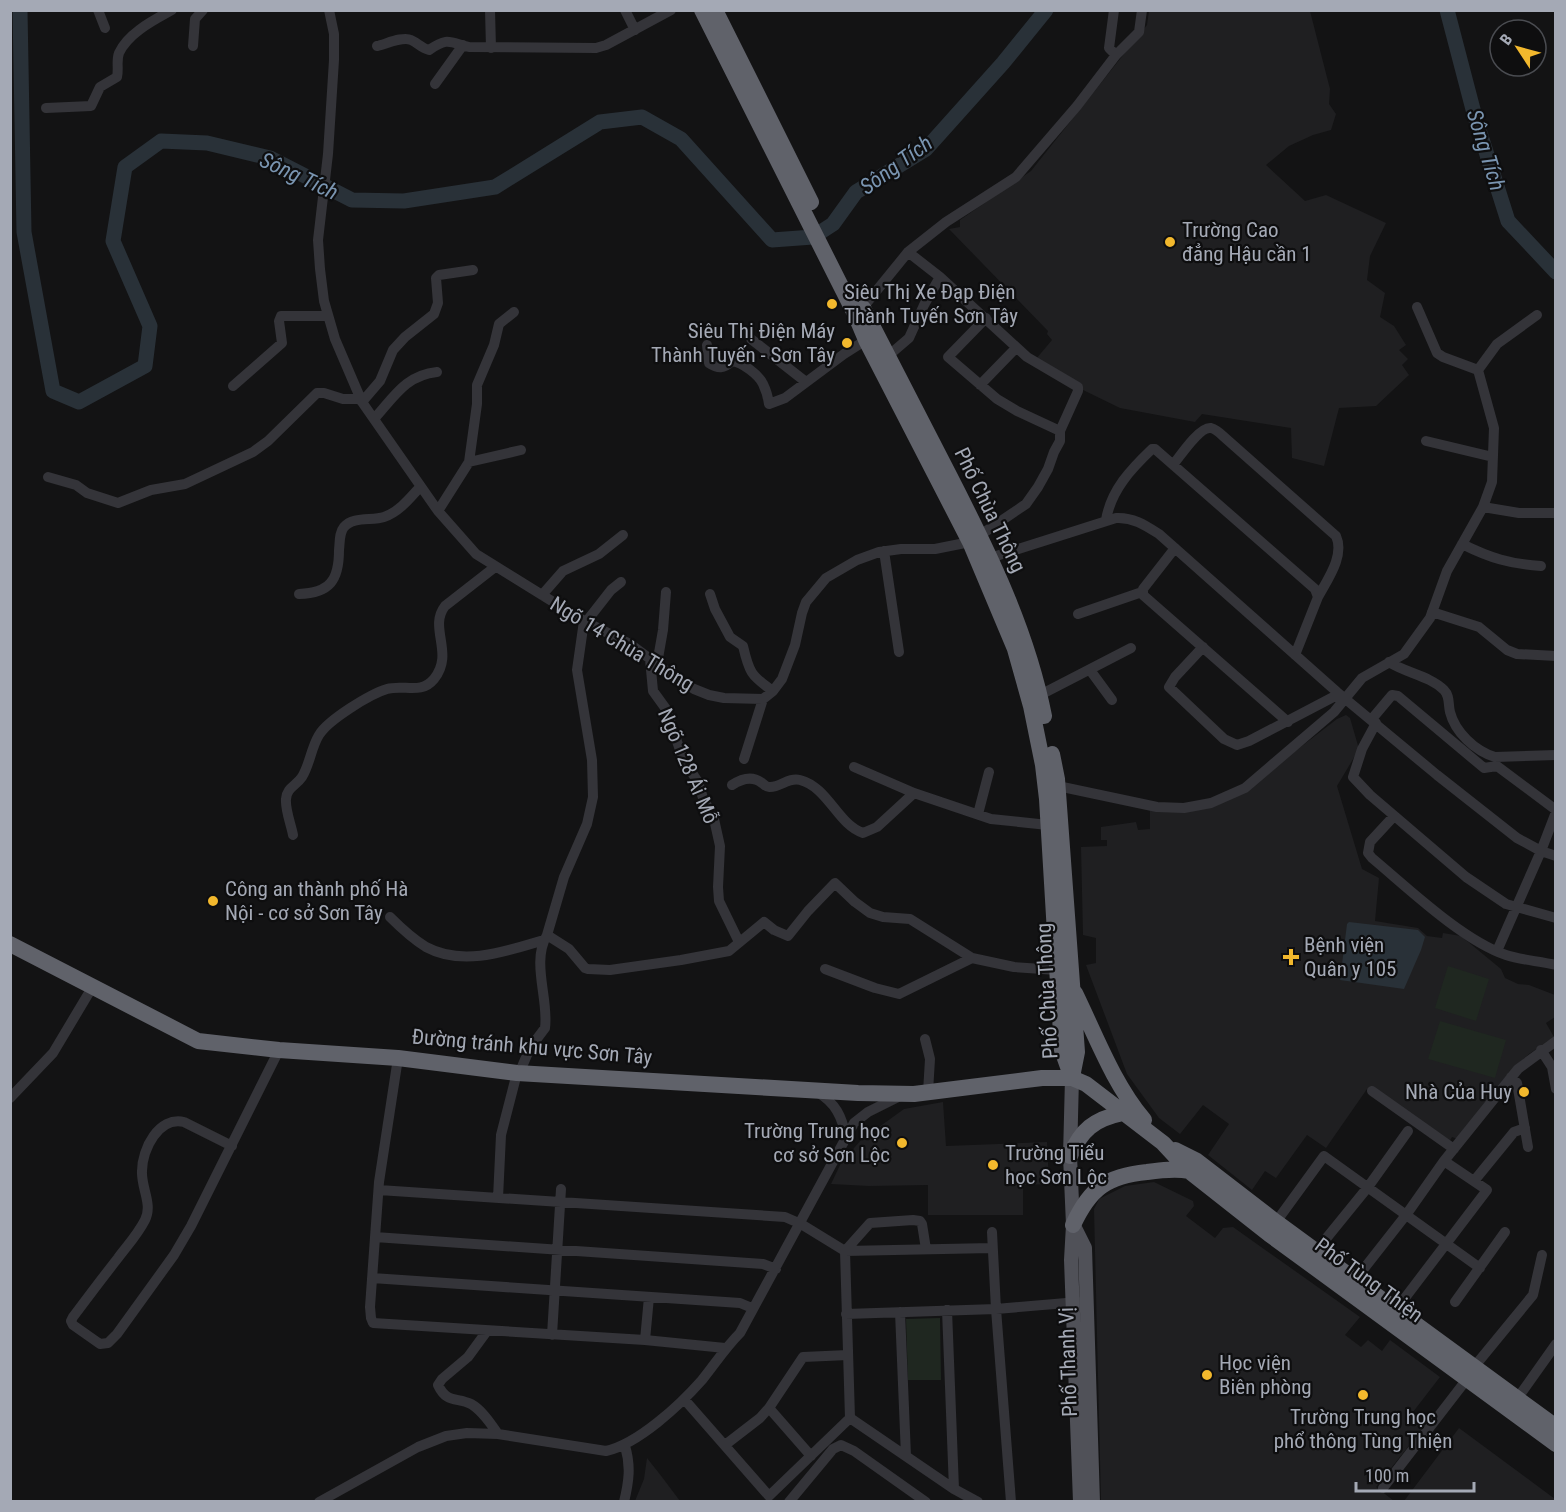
<svg xmlns="http://www.w3.org/2000/svg" width="1566" height="1512" font-family="'Roboto Condensed',sans-serif">
	<style>
		.built { fill: #1f1f21 }
		.green { fill: #1f2720 }
		.water { fill: #293138 }
		.lines { fill: none; stroke-linecap: round; stroke-linejoin: round }
		.river { stroke: #293138; stroke-width: 15 }
		.minor { stroke: #343439; stroke-width: 10 }
		.major { stroke: #505158; stroke-width: 14 }
		.highway { stroke: #60626a; stroke-width: 16 }
		.poi-dot { fill: #f2b82d; stroke: #0e0e0f; stroke-width: 2 }
		.labels { text-anchor: middle; dominant-baseline: central; stroke-width: 4.5; stroke-linejoin: round; paint-order: stroke }
		.poi-label { font-size: 21px; fill: #a4a9b5; stroke: #0e0e0f; text-anchor: start }
		.street-label { font-size: 21px; fill: #a4a9b5; stroke: #0e0e0f }
		.water-label { font-size: 22px; font-style: italic; fill: #7a95b1; stroke: #0e0e0f }
	</style>
	<rect width="100%" height="100%" fill="#131314"/>
	<path class="built" d="M1149,11H1310L1330,89L1329,104L1336,114L1331,130L1313,135L1289,146L1266,165L1305,201L1326,195L1386,223L1370,256L1367,280L1385,293L1380,317L1394,326L1406,345L1399,350L1408,359L1402,365L1409,375L1376,406L1339,408L1324,466L1292,458L1291,428L1202,414L1195,422L1120,408L1081,389L1036,359L1052,340L1047,334L1048,331L949,229L960,227V220L1031,171L1147,25Z
		M1346,715L1350,718L1359,749L1337,786L1362,869L1379,878L1375,921L1418,928L1427,936L1442,938L1443,933L1461,936L1501,969L1505,978L1518,984L1529,985L1555,995V1017L1546,1023L1554,1037L1529,1054L1517,1065L1458,1139L1452,1137L1448,1144L1367,1089L1326,1148L1307,1135L1276,1178L1265,1171L1252,1190L1208,1155L1229,1124L1203,1105L1180,1134L1159,1118L1127,1074L1086,965L1096,963V938L1083,935L1081,847L1107,846V840H1101V827L1136,822L1138,830L1150,829V808L1184,810L1246,789L1337,719Z
		M943,1102L946,1146L1047,1142L1049,1184L1023,1185V1215H928V1185L869,1186L831,1184L841,1163L861,1140L904,1109Z
		M1154,1182L1193,1201L1194,1206L1186,1216L1215,1238L1223,1228L1233,1227L1360,1317L1345,1335L1361,1347L1368,1340L1382,1351L1390,1340L1440,1377L1413,1412L1427,1423L1376,1487L1394,1501H1101L1094,1209L1099,1199L1125,1186Z
		M1459,1428L1555,1499V1501H1404Z
		M647,1458L662,1477L680,1501H635L644,1479Z"/>
	<path class="green" d="M1448,966L1489,979L1476,1021L1435,1008Z
		M1440,1021L1506,1040L1495,1078L1428,1059Z
		M940,1318L941,1380H908L906,1319Z"/>
	<path class="water" d="M1349,922L1418,930L1425,937L1421,950L1404,989L1340,980L1347,924Z"/>
	<g class="lines">
		<path class="river" d="M20,10L24,232L53,391L79,402L145,366L150,326L113,241L125,167L161,141L207,143L270,158L352,200L404,201L495,187L600,122L642,117L681,139L772,240L813,237L833,224L856,192L926,149L1003,63L1046,10
			M1447,10L1475,117L1508,221L1556,272"/>
		<path class="minor" d="M98,10L105,28
			M329,10L334,34V60L328,154L318,240L320,269L324,301L335,339L362,402L438,511L476,554L584,621L630,644L676,678L694,689L709,695L724,698L763,699L773,691L782,679L795,645L802,613L806,602L826,578L857,560L879,552L901,549H935L970,542L1026,504L1038,487L1048,469L1054,452L1060,441V431L1078,391V387L1027,357L940,277L908,252
			M490,10L491,48
			M625,10L635,30
			M1114,10L1109,48L1116,55
			M193,46L195,19L203,10
			M377,46C386,44 403,36 411,40C418,43 421,48 429,50C448,37 449,42 469,47L596,48L606,45L671,10
			M435,84L463,45
			M46,108L91,106L100,87L117,77C119,69 116,61 119,53C128,33 154,20 172,10
			M1417,307L1437,353L1443,357L1478,370
			M860,311L908,252L946,222L1016,177L1077,106L1116,55L1139,32L1142,10
			M986,318L948,357L997,399L1017,411L1060,431
			M751,339L806,382
			M707,345L709,363C718,369 724,369 732,361C742,362 759,375 763,384C766,390 768,397 769,404L785,398L844,354L866,340
			M888,356L909,338L924,305L940,277
			M1478,370L1497,344L1537,315
			M980,385L1016,348
			M233,386L282,343L279,321L281,316H328
			M362,402L380,381L393,350L405,337L434,314L438,303L436,278L439,275L473,270
			M374,419C394,397 406,375 437,372
			M1426,441L1493,457
			M469,462L521,450
			M1173,465C1180,456 1200,426 1211,428C1215,429 1220,433 1223,436L1336,536C1345,556 1327,580 1318,597
			M48,477L76,485L87,493L118,503L151,490L185,484L253,452L268,441L317,393H324L343,399H360
			M1483,507L1519,513H1556
			M438,511L469,462L477,404V385L494,345L499,324L514,312
			M1106,520C1111,490 1131,469 1152,449H1155L1315,589L1318,597L1295,655
			M1462,544C1490,558 1510,564 1541,566
			M1175,548L1143,589V595L1288,722
			M884,551L899,652
			M990,558L1116,518C1133,517 1145,525 1159,534L1337,692L1437,775L1517,838L1541,851L1556,856
			M299,594C330,593 339,580 339,550C340,542 339,533 344,527C353,516 372,521 384,517C399,512 410,498 420,487
			M710,594L715,609L730,637L743,646C749,672 751,676 773,691
			M542,595L563,571L599,554L623,535
			M1432,612L1479,627L1507,650L1517,654L1556,656
			M1078,614L1142,592
			M586,622L611,590L621,582
			M1203,647L1175,677L1169,687L1224,739L1237,745L1249,741L1339,694
			M650,659L653,691L666,709L683,759L698,782L703,798L714,819L720,846L718,887L719,901L739,942
			M1389,662C1406,673 1430,676 1444,690C1450,696 1448,704 1450,712C1455,732 1475,751 1495,757L1556,755
			M657,664L663,630L666,592
			M1090,670L1112,700
			M1040,695L1131,648
			M1371,720L1392,695L1398,696L1484,768L1497,766L1556,810
			M1376,723L1362,749L1353,777L1370,795L1466,877L1506,904L1556,918
			M744,759L763,699
			M854,767L914,793L991,819L1048,825
			M732,785C741,779 752,775 762,783C765,785 766,787 769,787C780,788 788,777 800,780C828,787 838,825 863,833L877,827L914,793
			M1053,785L1157,807L1184,808L1211,803L1245,788L1334,712L1362,678L1404,654L1430,618L1447,571L1483,507L1492,482L1494,428L1478,370
			M978,814L989,772
			M1394,816L1370,842L1368,853L1372,858C1408,888 1462,940 1506,955C1521,960 1539,961 1556,965
			M293,835C291,824 285,810 286,799C287,787 296,786 302,777C310,764 311,748 319,735C328,720 370,694 387,689C404,684 421,695 434,679C455,653 428,628 445,606L495,567
			M390,917C401,928 413,939 426,947C463,967 507,951 544,940
			M547,935L569,949L585,968L588,969L610,970L681,960L729,951L764,922L774,930L788,936L808,911L835,883L855,902L870,913L883,917L910,919L972,958L1014,967L1057,970
			M1497,951L1541,851L1556,812
			M825,969L875,988L899,994L972,958
			M925,1039L930,1059L928,1092
			M1541,1050L1552,1067L1556,1089
			M398,1058L379,1182L370,1307L371,1318L373,1323L645,1340L725,1348
			M1511,1077L1517,1083L1528,1147
			M1372,1091L1454,1149
			M817,1092C836,1103 842,1117 846,1137
			M10,1098L53,1053L93,986
			M232,1146L184,1122C159,1116 142,1149 142,1171C141,1188 153,1204 145,1220C138,1234 127,1246 118,1258C103,1277 88,1297 73,1317L71,1321L73,1325L100,1344L108,1343L117,1334L174,1255L191,1226L279,1050
			M1474,1181L1514,1132L1525,1128
			M379,1190L785,1217L801,1224L845,1251L992,1248
			M498,1198L501,1135L517,1073L521,1069L530,1048L545,1028C549,999 531,962 547,935L564,877L587,824L593,797L592,760L577,670L584,621
			M1276,1222L1324,1156L1480,1268
			M992,1232L996,1309L1011,1502
			M375,1237L763,1264L776,1269
			M1316,1251L1368,1187L1408,1131
			M372,1278L740,1303L752,1308
			M1355,1280L1406,1215L1444,1161L1518,1069L1556,1041
			M1455,1302L1505,1232
			M947,1310L954,1489
			M1395,1311L1487,1190L1444,1161
			M900,1312L906,1456
			M846,1314L996,1309L1078,1302
			M487,1331L468,1357L442,1379L438,1385C447,1404 457,1397 471,1404C482,1410 491,1424 498,1434
			M552,1335L561,1189
			M645,1340L649,1297
			M1474,1367L1533,1295L1542,1255
			M684,1399L769,1496L850,1418L845,1251L870,1223L913,1220L920,1221L922,1224L926,1249
			M1517,1399L1556,1344
			M769,1408L811,1456
			M850,1418L954,1489L978,1502
			M725,1445L760,1418L769,1408L803,1357L848,1355
			M1383,1488L1467,1379
			M319,1502L418,1447L446,1436L467,1433L498,1434L606,1451C638,1444 680,1405 702,1380C715,1364 725,1348 740,1333L854,1123L868,1112L900,1096
			M624,1502C629,1481 631,1466 625,1446
			M789,1502L833,1449L841,1445L854,1451L926,1502"/>
		<path class="major" d="M1072,1078L1070,1156L1073,1225L1071,1260L1080,1502
			M1074,1226L1085,1248L1093,1502"/>
		<path class="highway" d="M702,10L855,314L866,340L970,542L1015,649L1031,706L1043,765L1047,799L1062,1050L1072,1078
			M715,10L811,202
			M863,308C892,364 920,419 949,475C989,553 1027,630 1044,716
			M1052,754L1057,779L1077,1052L1072,1077
			M10,944L198,1041L279,1050L398,1058L517,1073L858,1093L914,1094L1042,1078H1072L1086,1084L1163,1143L1189,1171L1269,1234L1556,1444
			M1075,993C1096,1036 1113,1083 1144,1120
			M1175,1150L1197,1161L1276,1222L1556,1427
			M1070,1156C1081,1130 1094,1119 1123,1113
			M1073,1225C1090,1188 1107,1176 1147,1172C1161,1170 1176,1168 1189,1171L1193,1166"/>
	</g>
	<g class="poi-dot">
		<circle cx="1170" cy="242" r="6"/>
		<circle cx="832" cy="304" r="6"/>
		<circle cx="847" cy="343" r="6"/>
		<circle cx="213" cy="901" r="6"/>
		<path d="M1288 948h6v6h6v6h-6v6h-6v-6h-6v-6h6z"/>
		<circle cx="1524" cy="1092" r="6"/>
		<circle cx="902" cy="1143" r="6"/>
		<circle cx="993" cy="1165" r="6"/>
		<circle cx="1207" cy="1375" r="6"/>
		<circle cx="1363" cy="1395" r="6"/>
	</g>
	<g class="labels">
		<g class="poi-label">
			<text x="1182" y="230">Trường Cao<tspan x="1182" dy="24">đẳng Hậu cần 1</tspan></text>
			<text x="844" y="292">Siêu Thị Xe Đạp Điện<tspan x="844" dy="24">Thành Tuyến Sơn Tây</tspan></text>
			<text x="835" y="331" text-anchor="end">Siêu Thị Điện Máy<tspan x="835" dy="24">Thành Tuyến - Sơn Tây</tspan></text>
			<text x="225" y="889">Công an thành phố Hà<tspan x="225" dy="24">Nội - cơ sở Sơn Tây</tspan></text>
			<text x="1304" y="945">Bệnh viện<tspan x="1304" dy="24">Quân y 105</tspan></text>
			<text x="1512" y="1092" text-anchor="end">Nhà Của Huy</text>
			<text x="890" y="1131" text-anchor="end">Trường Trung học<tspan x="890" dy="24">cơ sở Sơn Lộc</tspan></text>
			<text x="1005" y="1153">Trường Tiểu<tspan x="1005" dy="24">học Sơn Lộc</tspan></text>
			<text x="1219" y="1363">Học viện<tspan x="1219" dy="24">Biên phòng</tspan></text>
			<text x="1363" y="1417" text-anchor="middle">Trường Trung học<tspan x="1363" dy="24">phổ thông Tùng Thiện</tspan></text>
		</g>
		<g class="street-label">
			<text transform="translate(990 510) rotate(64)">Phố Chùa Thông</text>
			<text transform="translate(622 644) rotate(31)">Ngõ 14 Chùa Thông</text>
			<text transform="translate(688 766) rotate(67)">Ngõ 128 Ái Mỗ</text>
			<text transform="translate(1047 991) rotate(-93)">Phố Chùa Thông</text>
			<text transform="translate(532 1047) rotate(5)">Đường tránh khu vực Sơn Tây</text>
			<text transform="translate(1369 1280) rotate(36)">Phố Tùng Thiện</text>
			<text transform="translate(1068 1362) rotate(-92)">Phố Thanh Vị</text>
		</g>
		<g class="water-label">
			<text transform="translate(1486 150) rotate(73)">Sông Tích</text>
			<text transform="translate(896 165) rotate(-36)">Sông Tích</text>
			<text transform="translate(299 176) rotate(25)">Sông Tích</text>
		</g>
	</g>
	<rect width="1566" height="1512" fill="none" stroke="#a4a9b5" stroke-width="24"/>
	<g transform="translate(1518 48) rotate(306)"><circle r="28" fill="#0e0e0f" stroke="#4a4c51" stroke-width="1.5"/>
	<path d="M0-4.5L10 22L0 15L-10 22Z" fill="#f2b82d"/>
	<text y="-9" font-size="16" font-weight="bold" text-anchor="middle" fill="#a4a9b5">B</text>
	</g>
	<path d="M1356 1482v9h118v-9" fill="none" stroke="#a4a9b5" stroke-width="3"/>
	<text x="1365" y="1482" font-size="18" fill="#a4a9b5" stroke="#0e0e0f" stroke-width="4.5" paint-order="stroke">100 m</text>
</svg>
